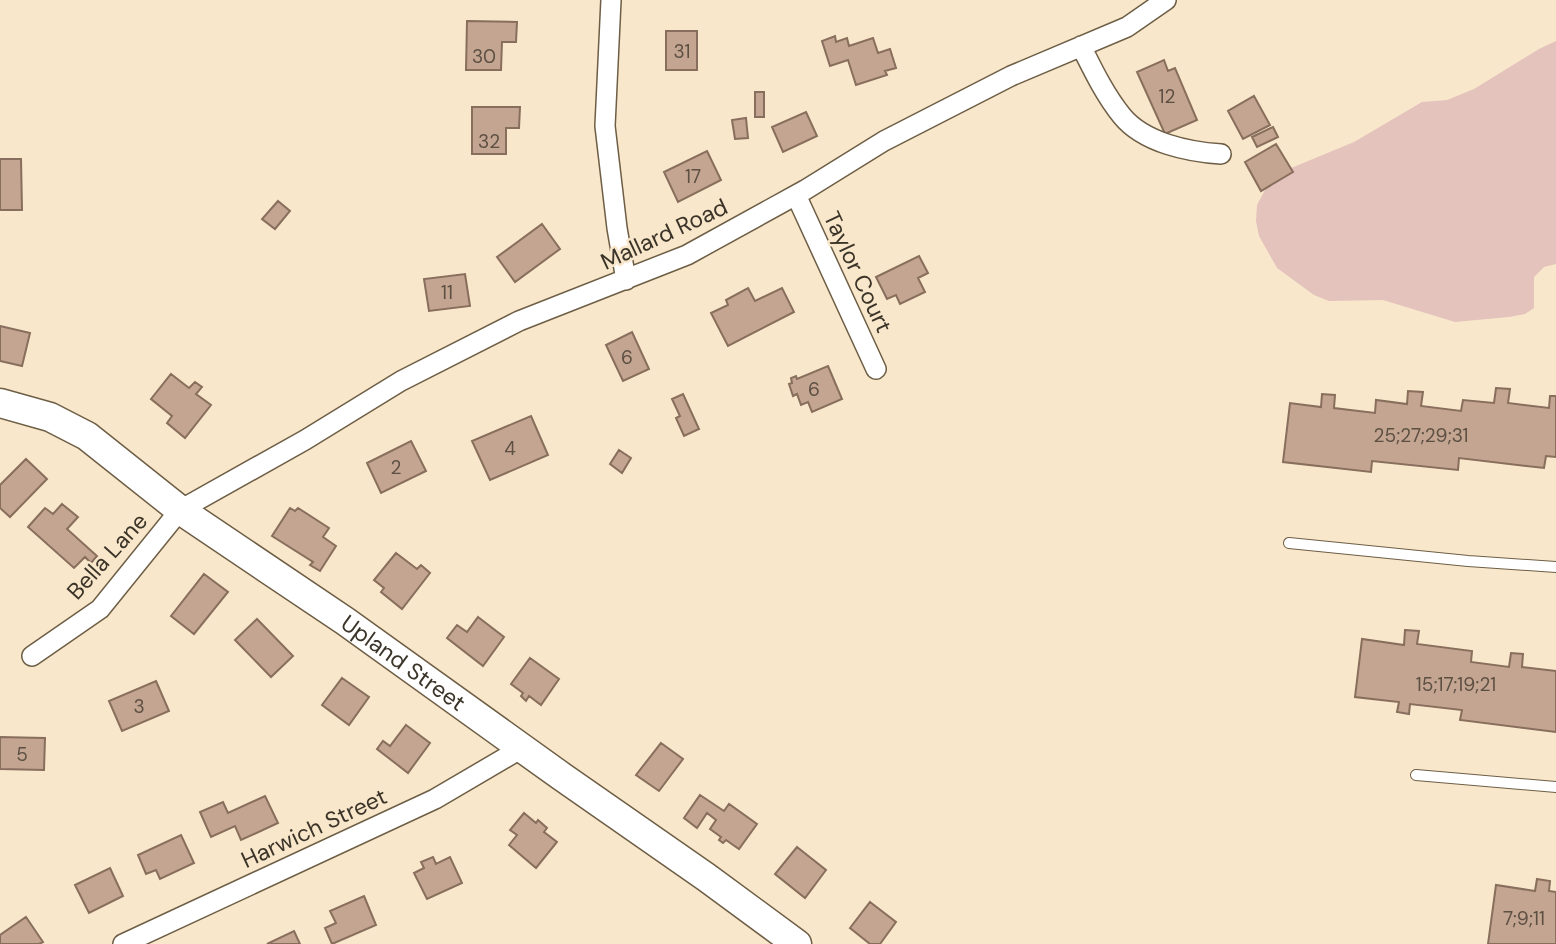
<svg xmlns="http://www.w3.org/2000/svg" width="1556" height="944" font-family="'DM Sans',sans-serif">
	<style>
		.green { fill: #e3c3bc }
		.building { fill: #c3a591; stroke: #886e5c; stroke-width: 2 }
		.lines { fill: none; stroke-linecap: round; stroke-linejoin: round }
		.lane-casing { stroke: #6d5e45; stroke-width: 12 }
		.street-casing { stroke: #6d5e45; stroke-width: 22 }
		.secondary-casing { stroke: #6d5e45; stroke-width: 31 }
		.lane { stroke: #fff; stroke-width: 10 }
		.street { stroke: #fff; stroke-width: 19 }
		.secondary { stroke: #fff; stroke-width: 28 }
		.labels { text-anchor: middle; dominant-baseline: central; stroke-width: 5; stroke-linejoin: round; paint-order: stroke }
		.number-label { font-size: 19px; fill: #5d5043 }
		.street-label { font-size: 23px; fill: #3b3429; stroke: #f9e7cb }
	</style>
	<rect width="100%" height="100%" fill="#f9e7cb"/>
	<path class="green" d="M1556,41V264L1544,267L1534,277V308L1525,314L1509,317L1455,322L1383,300L1329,301L1314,295L1277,268L1259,236L1256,221L1257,205L1266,188L1284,171L1354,142L1422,102L1447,100L1474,89L1539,49Z"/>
	<path class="building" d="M467,21L517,22L516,42H502L501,70H466Z
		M666,31H697V70H666Z
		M835,36L836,42L847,38L849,46L873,38L878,53L890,49L896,68L885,71L887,75L856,85L848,60L830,66L822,41Z
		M1164,60L1168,71L1175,68L1197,120L1165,134L1137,72Z
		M755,92H764V117H755Z
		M1254,96L1270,125L1243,139L1228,111Z
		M472,107H520L519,128H506V154H472Z
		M806,112L817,136L783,152L772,127Z
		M746,118L748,138L735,139L732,120Z
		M1273,127L1278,137L1257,147L1252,137Z
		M1276,144L1293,172L1261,191L1245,162Z
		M707,151L721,180L678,202L664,172Z
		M0,159H21L22,210H0Z
		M278,201L290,211L275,229L262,219Z
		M542,224L560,249L515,282L497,257Z
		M919,256L928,273L918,278L925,292L900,304L896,295L887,299L876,277Z
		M465,274L470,306L429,311L424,279Z
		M748,288L755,301L782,288L794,312L728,346L711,313L728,305L726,300Z
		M0,326L30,333L22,366L0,361Z
		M632,332L649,369L623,381L606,345Z
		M828,366L842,399L812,412L808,402L801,405L797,394L793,396L789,384L792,383L791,378L796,376L797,379Z
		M171,374L189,388L195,382L202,387L196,394L211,405L185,438L167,423L172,416L151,399Z
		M1496,388L1510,389L1508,403L1549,408L1550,396H1556V457L1546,456L1544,468L1459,458L1458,470L1372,461L1371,472L1283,462L1290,403L1321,407L1322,394L1335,395L1334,408L1375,413L1376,400L1407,404L1408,391L1423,392L1421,406L1461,411L1463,400L1494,403Z
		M683,394L699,429L684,436L676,418L680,416L672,399Z
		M531,416L548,455L490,480L472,441Z
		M411,441L426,471L381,493L367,463Z
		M619,450L631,458L622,473L610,464Z
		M26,459L47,479L10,517L0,508V485Z
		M62,504L78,517L67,529L97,556L91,563L85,557L74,568L28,527L45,508L53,514Z
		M290,508L295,511L298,508L329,528L323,537L336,546L320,571L310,565L313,562L272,536Z
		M396,553L417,569L421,565L430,573L402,609L381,592L384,588L374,580Z
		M204,574L228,592L194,634L171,616Z
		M478,617L504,637L483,666L447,638L457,625L467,632Z
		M257,619L293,656L271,677L235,640Z
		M1405,630L1419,631L1417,644L1472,651L1471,662L1509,667L1511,653L1523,654L1522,667L1556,671V732L1460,720L1462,710L1410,704L1409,714L1397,712L1399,702L1355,697L1362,639L1404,645Z
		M530,658L559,679L541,705L529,696L526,701L521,696L523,693L511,684Z
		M342,678L369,697L349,725L322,705Z
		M156,681L169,711L122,731L109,701Z
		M406,725L430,743L408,773L377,749L383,741L390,746Z
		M0,737L45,738L44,770L0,769Z
		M661,743L683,759L659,791L636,775Z
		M700,795L724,811L729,804L757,824L739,849L726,840L723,843L719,840L721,837L710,829L716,820L707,813L697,828L684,818Z
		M265,796L278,823L241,840L235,826L211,837L200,812L223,802L228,813Z
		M524,813L536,823L538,820L547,828L544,832L557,842L536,868L509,845L517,835L510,830Z
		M181,835L194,863L160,879L156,870L146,874L138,855Z
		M797,847L826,870L805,898L775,874Z
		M433,857L436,864L450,857L462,883L427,899L414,873L424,868L421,862Z
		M110,868L123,896L89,913L75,885Z
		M1537,879L1550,881L1549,891L1556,892V944H1488L1496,885L1535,891Z
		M364,896L376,925L332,944L325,928L336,923L330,911Z
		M870,902L896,922L880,944H870L850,928Z
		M26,917L43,942L39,944H0V935Z
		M294,931L300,944H267Z"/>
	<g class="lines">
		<g class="lane-casing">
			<path id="lane" d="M1289,543L1468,561L1556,567
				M1416,775L1556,787"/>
		</g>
		<g class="street-casing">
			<path id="street" d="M611,0L605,126L617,228L626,280
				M1081,46C1093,70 1105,95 1122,116C1144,143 1189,152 1221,154
				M796,195L876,369
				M32,656L100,609L180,510L305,440L401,381L519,321L687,255L805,190L884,141L1011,76L1127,27L1166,0
				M123,944L435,799L522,748"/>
		</g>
		<g class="secondary-casing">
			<g id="secondary">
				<path id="s1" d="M0,403L50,417L87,436L180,510L345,621L561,776L706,877L797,944"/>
			</g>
		</g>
		<use href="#lane" class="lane"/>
		<use href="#street" class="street"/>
		<use href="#secondary" class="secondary"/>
	</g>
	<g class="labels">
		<g class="number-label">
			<text x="682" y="51">31</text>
			<text x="484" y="56">30</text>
			<text x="1167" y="96">12</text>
			<text x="489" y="141">32</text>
			<text x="693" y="176">17</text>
			<text x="447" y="292">11</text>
			<text x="627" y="357">6</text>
			<text x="814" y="389">6</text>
			<text x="1421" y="435">25;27;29;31</text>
			<text x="510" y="448">4</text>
			<text x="396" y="467">2</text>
			<text x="1456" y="684">15;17;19;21</text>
			<text x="139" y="706">3</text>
			<text x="22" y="754">5</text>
			<text x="1524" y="918">7;9;11</text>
		</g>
		<g class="street-label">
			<text transform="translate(664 234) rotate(-25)">Mallard Road</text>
			<text transform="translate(858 272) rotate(65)">Taylor Court</text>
			<text transform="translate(107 556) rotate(-48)">Bella Lane</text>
			<text stroke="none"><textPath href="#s1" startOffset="483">Upland Street</textPath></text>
			<text transform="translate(314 828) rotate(-25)">Harwich Street</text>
		</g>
	</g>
</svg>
